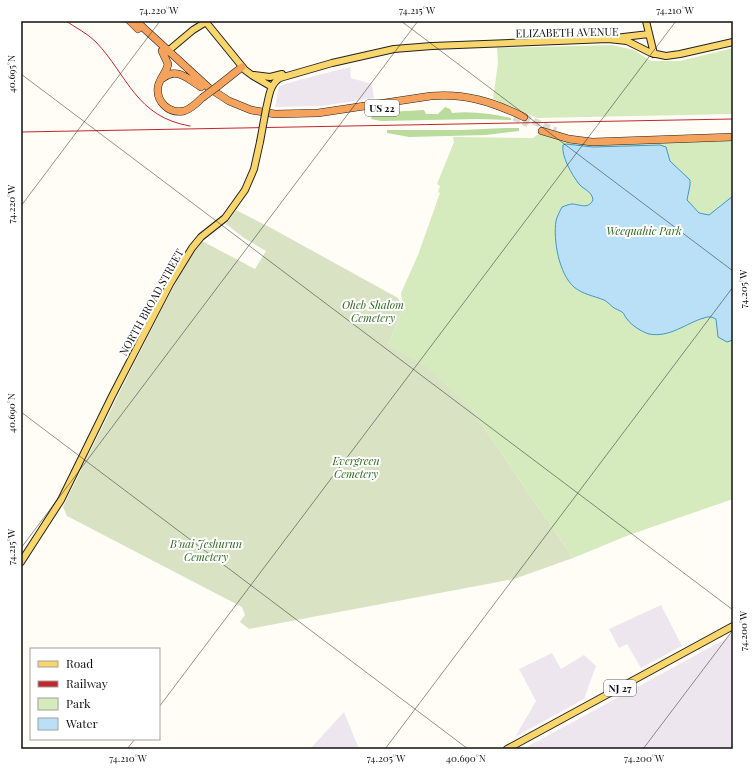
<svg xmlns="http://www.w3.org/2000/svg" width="754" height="770" font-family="'Playfair Display',serif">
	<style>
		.industrial { fill: #eee6ef }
		.green { fill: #d5ebbd }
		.forest { fill: #b9dc9c }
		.cemetery { fill: #d9e3c4 }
		.water { fill: #b9e0f7; stroke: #3f96cf }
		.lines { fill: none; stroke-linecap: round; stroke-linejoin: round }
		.highway-tunnel { stroke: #dbdad3; stroke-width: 7; stroke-dasharray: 7 3.5; stroke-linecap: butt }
		.major-casing { stroke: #222; stroke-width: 8 }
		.highway-casing { stroke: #222; stroke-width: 8 }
		.major { stroke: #f9d66b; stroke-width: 6 }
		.highway { stroke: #f5a25d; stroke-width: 7 }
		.rail { stroke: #c4262e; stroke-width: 1 }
		.major-bridge-casing { stroke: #222; stroke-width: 8; stroke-linecap: butt }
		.highway-bridge-casing { stroke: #222; stroke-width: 8; stroke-linecap: butt }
		.major-bridge { stroke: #f9d66b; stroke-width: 6 }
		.highway-bridge { stroke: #f5a25d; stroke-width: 7 }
		.ticks { fill: none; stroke: #111; stroke-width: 1; stroke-opacity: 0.45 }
		.labels { text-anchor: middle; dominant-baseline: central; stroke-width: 4; stroke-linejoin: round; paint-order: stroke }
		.shield { fill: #fff; stroke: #585858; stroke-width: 1 }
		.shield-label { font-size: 10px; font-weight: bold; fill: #111 }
		.street-label { font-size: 11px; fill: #111; stroke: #fff }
		.park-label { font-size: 11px; font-style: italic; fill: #2f6b1f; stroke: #fff }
		.neatline { fill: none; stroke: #111; stroke-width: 1.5 }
		.ticks-label { font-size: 10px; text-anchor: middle; fill: #111 }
	</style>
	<rect width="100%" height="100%" fill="#fffdf5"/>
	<path class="industrial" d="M350,67L351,78L372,84L374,98L321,106L275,107L279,86L299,80Z
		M661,605L682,646L641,668L627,644L619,648L609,629Z
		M733,635V749H523Z
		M552,653L561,669L584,655L596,666L584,699L515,737L536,701L519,669Z
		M344,712L359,749H310Z"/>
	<path class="green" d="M612,45L634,50L651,61H680L733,48V114L537,118L493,99L498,63L497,48Z
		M540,133L571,142L733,140V499L629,535L573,558L474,413L388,345L403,307L401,293L418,255L440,193L438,192L440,186L437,184L454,142L453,137L533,138Z"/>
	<path class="forest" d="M445,107L450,109L452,113C472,111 491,114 511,118V120L478,119L381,121L371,119L373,114L389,112L424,110L426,114H438Z
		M504,128H519V131L486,135L409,137L387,133V130H462Z"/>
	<path class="cemetery" d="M236,210L273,229L398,298L403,307L388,345L428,368L474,413L573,558L514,579L249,629L240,622L245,615L242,607L67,516L63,507C89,453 116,399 143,346C161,311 177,277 199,244L202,241L255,269L266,251L244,238L226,224Z"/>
	<path class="water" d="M566,144L593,147L660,145L666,147L670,161L690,180V185L687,200L699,213L709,215L733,196V340L727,342L718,337L716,319C712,317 708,316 704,318C686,323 670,338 649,334C642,332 631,325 627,319C624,316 625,314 622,312C619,310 616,309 614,308C610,305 608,302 604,300C594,296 582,294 574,287C559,274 553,240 556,221C557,216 560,211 562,207C565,206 569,204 572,204C579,204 588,210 593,200C592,191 584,190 579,184C572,175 561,156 563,145Z"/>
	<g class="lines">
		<path class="highway-tunnel" d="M514,117L528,124
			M524,117L556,131"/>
		<g class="major-casing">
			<path id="major" d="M205,21L245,70L253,76L272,87
				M646,21L654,54
				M615,38L649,34
				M168,51L193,30L206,22
				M254,75L270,77L282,74
				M266,109C269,98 269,85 280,78L332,63L394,49L432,46L608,39L627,41L651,53L666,56L680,54L733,42
				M21,562L61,500L112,396L170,284L192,248L201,237L225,218L245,190L254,169L260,142
				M507,749L733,626"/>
		</g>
		<g class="highway-casing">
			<path id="highway" d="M130,21L138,29
				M136,21L209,88L229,101L251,110L275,114L318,113L431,96C465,93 493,102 524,117
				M162,51L168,64C167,72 159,79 158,87C156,102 169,114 184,111C191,109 197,103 202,98
				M163,78C177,67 188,79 201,87
				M218,86L242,67
				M542,131L569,139L592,142L733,137"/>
		</g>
		<use href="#major" class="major"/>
		<use href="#highway" class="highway"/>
		<path class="rail" d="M66,21C76,28 87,33 96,42C128,76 136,117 190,126
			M21,132L733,119"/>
		<g class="major-bridge-casing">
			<path id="major-bridge" d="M260,142L266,109"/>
		</g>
		<g class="highway-bridge-casing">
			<path id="highway-bridge" d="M202,98L218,86"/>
		</g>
		<use href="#major-bridge" class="major-bridge"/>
		<use href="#highway-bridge" class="highway-bridge"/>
	</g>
	<path class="ticks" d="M401,21L733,271M21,74L733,610M21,206L160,21M21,412L468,749M21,548L418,21M159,707L676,21M127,749L135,739M385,749L733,287M643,749L733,630"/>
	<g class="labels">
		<g class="shield">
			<rect x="365" y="100" width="34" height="16" rx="3"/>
			<rect x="604" y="680" width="32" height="16" rx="3"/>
		</g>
		<g class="shield-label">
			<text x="382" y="108">US 22</text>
			<text x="620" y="688">NJ 27</text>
		</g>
		<g class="street-label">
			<text transform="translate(567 32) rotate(-1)">ELIZABETH AVENUE</text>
			<text transform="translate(151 302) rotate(-61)">NORTH BROAD STREET</text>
		</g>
		<g class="park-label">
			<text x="644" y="230">Weequahic Park</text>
			<text x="373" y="304">Oheb Shalom<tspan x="373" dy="13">Cemetery</tspan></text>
			<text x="356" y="460">Evergreen<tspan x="356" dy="13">Cemetery</tspan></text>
			<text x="206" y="543">B'nai Jeshurun<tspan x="206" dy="13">Cemetery</tspan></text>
		</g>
	</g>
	<rect width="754" height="770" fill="none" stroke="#ffffff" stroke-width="44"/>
	<rect x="30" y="648" width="130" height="92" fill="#ffffff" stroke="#a0a0a0"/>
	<rect x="38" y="661" width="20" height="6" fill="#f9d66b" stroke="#a0a0a0"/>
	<text x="66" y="668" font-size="12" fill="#111111">Road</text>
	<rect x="38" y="681" width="20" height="6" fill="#c4262e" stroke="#a0a0a0"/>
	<text x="66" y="688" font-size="12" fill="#111111">Railway</text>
	<rect x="38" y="698" width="20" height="12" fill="#d5ebbd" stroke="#a0a0a0"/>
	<text x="66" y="708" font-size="12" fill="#111111">Park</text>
	<rect x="38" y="718" width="20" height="12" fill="#b9e0f7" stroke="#a0a0a0"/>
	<text x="66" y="728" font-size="12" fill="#111111">Water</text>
	<rect x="22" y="22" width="710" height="726" class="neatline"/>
	<g class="ticks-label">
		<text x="159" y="14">74.220°W</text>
		<text x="417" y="14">74.215°W</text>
		<text x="675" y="14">74.210°W</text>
		<text transform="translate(11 74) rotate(-90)" y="4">40.695°N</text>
		<text transform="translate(11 204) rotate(-90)" y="4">74.220°W</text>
		<text transform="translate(743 289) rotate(-90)" y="4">74.205°W</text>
		<text transform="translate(11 413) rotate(-90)" y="4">40.690°N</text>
		<text transform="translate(11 547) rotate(-90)" y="4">74.215°W</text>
		<text transform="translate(743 631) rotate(-90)" y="4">74.200°W</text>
		<text x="128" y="762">74.210°W</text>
		<text x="386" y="762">74.205°W</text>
		<text x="466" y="762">40.690°N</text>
		<text x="644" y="762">74.200°W</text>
	</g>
</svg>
